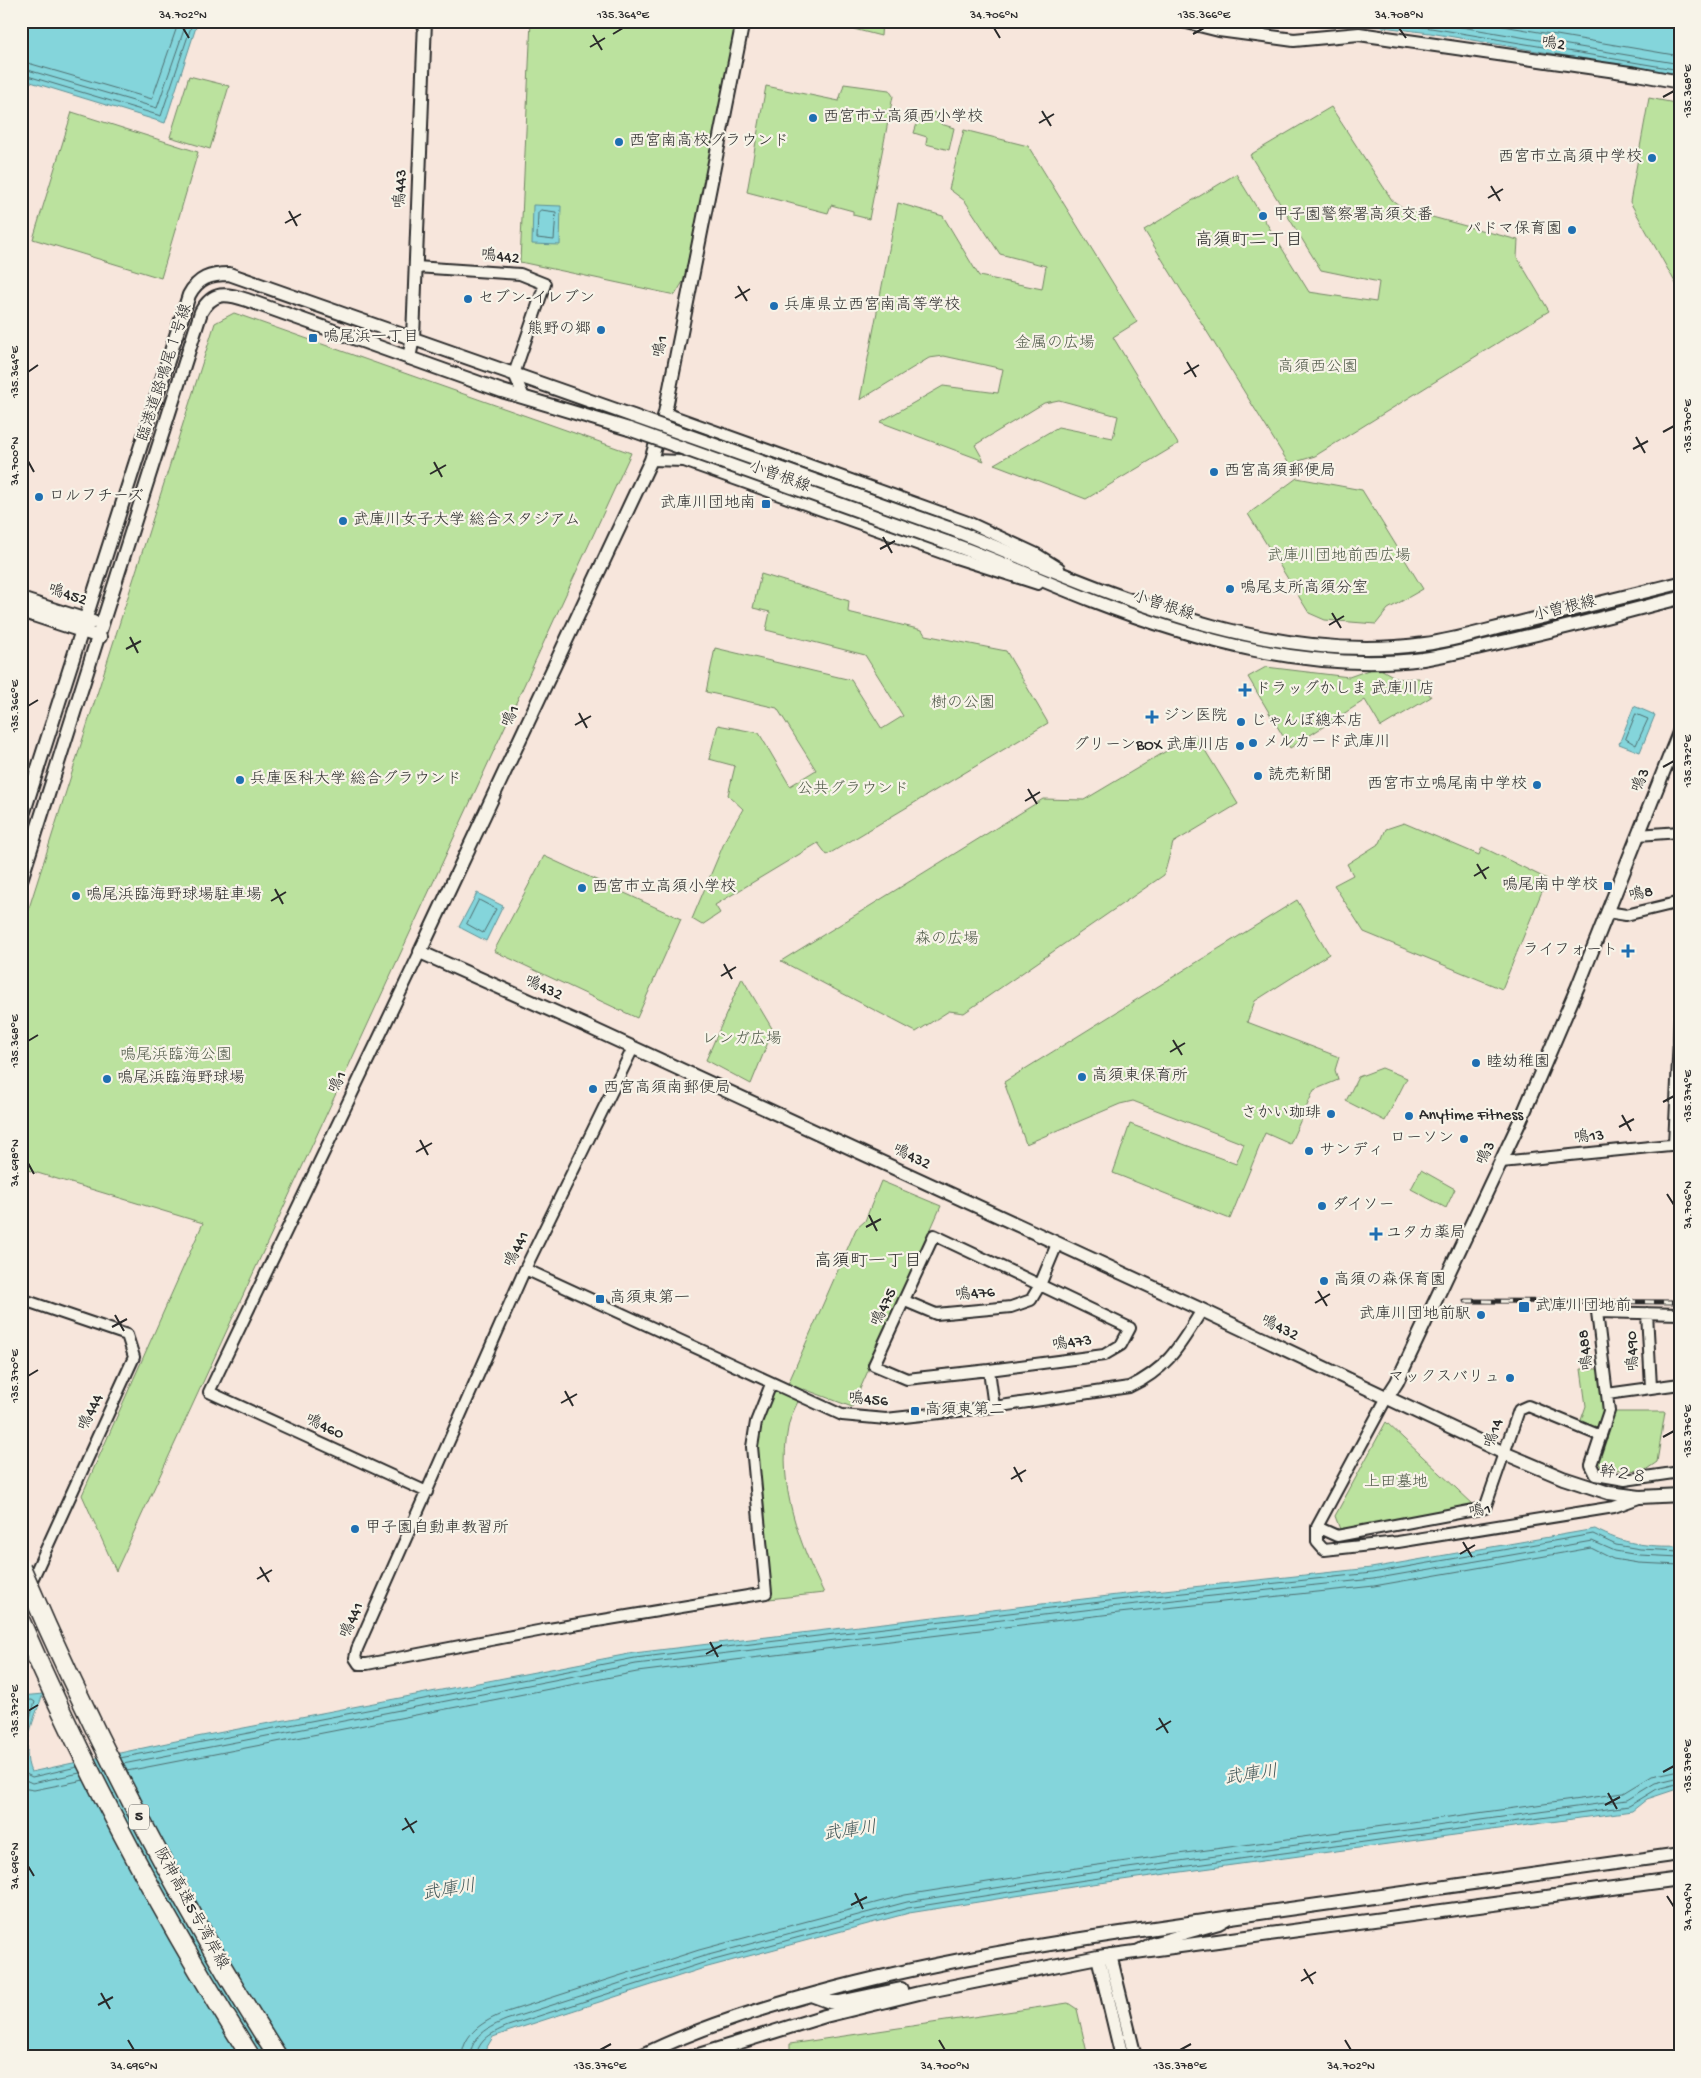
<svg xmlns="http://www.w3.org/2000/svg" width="1701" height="2078" font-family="'Gochi Hand','Klee One',sans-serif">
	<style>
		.green { fill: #bbe29e; stroke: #738664 }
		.water { fill: #84d5db; stroke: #609195 }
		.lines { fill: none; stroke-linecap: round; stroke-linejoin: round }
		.shore { stroke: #4f6f71; stroke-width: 1 }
		.minor-casing { stroke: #2b2b2b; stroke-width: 14 }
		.tertiary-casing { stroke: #2b2b2b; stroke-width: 16 }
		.motorway-casing { stroke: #2b2b2b; stroke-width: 21 }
		.minor { stroke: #f7f3e8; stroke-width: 10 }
		.tertiary { stroke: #f7f3e8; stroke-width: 12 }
		.motorway { stroke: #f7f3e8; stroke-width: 18 }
		.rail-casing { stroke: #2b2b2b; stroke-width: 5 }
		.rail { stroke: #f7f3e8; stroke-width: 3; stroke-dasharray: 9; stroke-linecap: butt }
		.tertiary-bridge-casing { stroke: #2b2b2b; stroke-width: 16; stroke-linecap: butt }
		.motorway-bridge-casing { stroke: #2b2b2b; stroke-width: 21; stroke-linecap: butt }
		.tertiary-bridge { stroke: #f7f3e8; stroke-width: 12 }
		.motorway-bridge { stroke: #f7f3e8; stroke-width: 18 }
		.ticks { fill: none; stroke: #2b2b2b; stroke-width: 2 }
		.poi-dot { fill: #1f6fb2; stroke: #f7f3e8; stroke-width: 2 }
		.labels { text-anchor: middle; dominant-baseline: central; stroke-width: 4.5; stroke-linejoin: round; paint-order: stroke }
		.shield { fill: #f7f3e8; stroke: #686764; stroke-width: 1 }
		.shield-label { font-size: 15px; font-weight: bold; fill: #2b2b2b }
		.street-label { font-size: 16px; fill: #2b2b2b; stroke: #f7f3e8 }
		.poi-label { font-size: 16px; fill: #2b2b2b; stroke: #f7f3e8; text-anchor: start }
		.park-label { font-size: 16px; fill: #4f5948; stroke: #f7f3e8 }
		.neighbourhood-label { font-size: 18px; fill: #2b2b2b; stroke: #f7f3e8 }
		.water-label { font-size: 18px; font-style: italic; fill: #415657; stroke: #f7f3e8 }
		.neatline { fill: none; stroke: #2b2b2b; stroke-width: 2 }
		.ticks-label { font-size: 12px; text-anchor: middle; fill: #2b2b2b }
	</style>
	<rect width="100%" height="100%" fill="#f7e6dc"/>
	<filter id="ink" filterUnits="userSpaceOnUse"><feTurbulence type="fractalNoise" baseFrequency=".02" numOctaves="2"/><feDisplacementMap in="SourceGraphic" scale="10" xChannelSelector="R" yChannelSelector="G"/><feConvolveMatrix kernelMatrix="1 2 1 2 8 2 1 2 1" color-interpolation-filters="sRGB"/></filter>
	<g filter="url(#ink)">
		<path class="green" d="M531,21H738L684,280L675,295L520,262Z
			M848,21H882L881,36L846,27Z
			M189,76L229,86L210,149L170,137Z
			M844,84L889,90L893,96L869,219L853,215V211L831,205L828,213L747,192L766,86L839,101Z
			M1649,98L1680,104V291L1630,202Z
			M1331,107L1392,200L1406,210L1518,240L1517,257L1549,311L1315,456L1289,464L1144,230L1236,174L1309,292L1376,302L1379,282L1321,270L1250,155Z
			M72,112L198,152L161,278L33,239Z
			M934,112L941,124L954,128L949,150L926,144L927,137L914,133L918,120Z
			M964,130L1028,146L1137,322L1113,337L1178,444L1086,499L994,464L1058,427L1113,438L1118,416L1059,400L1044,403L975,445L984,461L880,422L943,386L998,393L1003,369L944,356L929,358L860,400L898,203L943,216L979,276L1042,289L1046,266L1000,254L965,201L949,189Z
			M234,313L631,453L116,1571L82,1495L203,1223L21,1168V933L215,323Z
			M1297,478L1362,490L1423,589L1388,609L1376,624L1325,620L1309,613L1248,514Z
			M761,574L849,601L848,612L922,630L925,635L1006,651L1048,723L827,855L818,843L715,905L720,913L702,925L692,919L727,836L743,809L728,795L735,766L709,759L718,725L759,733L790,786L816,770L777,708L706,692L715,648L851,680L882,729L903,716L865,655L766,630L770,612L753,608Z
			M1266,667L1349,677L1377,667L1398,679L1419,678L1431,697L1381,727L1365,700L1290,748L1248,677Z
			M1195,734L1238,804L1173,843L1164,875L964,1013L949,1011L916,1032L781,961L1043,799L1084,800Z
			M1404,823L1479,855L1482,847L1547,879L1502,989L1364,932L1334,885L1353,875L1347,864L1380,843L1386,829Z
			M544,856L681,919L637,1018L494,951Z
			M1297,900L1329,954L1255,1001L1247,1022L1339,1057L1335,1070L1338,1080L1314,1090L1290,1144L1265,1133L1230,1219L1113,1173L1130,1124L1236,1164L1244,1144L1133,1101L1120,1104L1026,1144L1004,1082Z
			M742,978L773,1030L751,1084L706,1060Z
			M1382,1068L1407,1078L1385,1121L1346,1101L1358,1077Z
			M1421,1170L1455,1189L1446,1208L1411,1189Z
			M881,1181L941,1206L852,1407L804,1389C799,1401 790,1415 788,1428C777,1485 799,1543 824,1593L769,1599L755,1444L759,1423L777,1381L788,1384L856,1229L865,1221Z
			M1581,1369H1600L1605,1412L1598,1430L1580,1423L1586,1406Z
			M1614,1412H1665L1657,1462L1644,1471L1602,1469L1598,1462Z
			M1386,1422L1475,1506L1341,1532L1335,1516Z
			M1068,2003L1077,2009L1088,2057H790V2044Z"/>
		<path class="water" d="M21,21H198L165,123L21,79Z
			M1335,21H1680V75L1430,33Z
			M533,205L561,206L560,245L532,244Z
			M1634,706L1655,715L1640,752L1619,744Z
			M477,893L503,906L486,941L459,927Z
			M1595,1529C1623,1544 1647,1547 1680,1546V1788L1647,1799L1632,1811L1085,1885L909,1913L704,1968L510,2031L493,2037L481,2057H21V1696L43,1694C35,1717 20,1747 31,1772L176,1741L634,1653L1117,1595L1371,1568Z"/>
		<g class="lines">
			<path class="shore" d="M1374,21L1431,28L1680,70
				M1426,21L1680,64
				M1474,21L1680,56
				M21,61L152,99L179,21
				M21,68L157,108L187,21
				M21,74L161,116L193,21
				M541,210L556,212L554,240L537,238L538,213Z
				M1636,714L1648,719L1636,745L1626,739Z
				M479,900L496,909L483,933L467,924Z
				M21,1701L32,1700L35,1702C28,1726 15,1750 26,1774L32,1777L77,1767
				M120,1758L635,1658L1117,1600L1372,1573L1593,1534L1616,1545L1640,1549L1680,1551
				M123,1764L636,1664L1118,1606L1373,1579L1592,1541L1615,1551L1639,1555L1680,1557
				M127,1771L637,1672L1119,1613L1374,1586L1591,1548L1613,1559L1638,1563L1680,1565
				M21,1778L32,1783L80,1773
				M21,1788L34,1790L84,1780
				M462,2057C463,2033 484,2021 504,2013L699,1950L905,1895L1083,1867L1624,1793L1652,1776L1680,1770
				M470,2057C471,2036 489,2027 506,2020L701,1957L907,1902L1084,1874L1627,1800L1655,1783L1680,1777
				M476,2057C478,2039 494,2032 508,2026L703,1963L908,1908L1085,1880L1629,1806L1657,1789L1680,1783"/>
			<g class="minor-casing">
				<path id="minor" d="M416,267L520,274L545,284L514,374L524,397
					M665,413L968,522L1035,553L1059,568
					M651,460L684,461L956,558L1038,584
					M1638,835L1680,832
					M1607,912L1626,915L1680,902
					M420,952L209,1392L427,1492
					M633,1048L525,1269L357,1649L355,1658L359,1664H367L543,1630L766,1593L752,1447L756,1422L771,1384
					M1674,1145L1680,1017
					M1501,1162L1680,1144
					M525,1269L842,1415L886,1419L994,1407L1129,1387C1169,1368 1180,1345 1202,1310
					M21,1299L127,1335L134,1357L21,1604
					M905,1301L936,1314L1011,1307L1031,1300L1040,1285L934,1235L874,1365L907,1379L989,1370
					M1647,1313L1651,1387
					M1680,1314L1597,1312L1609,1411L1591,1465L1596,1475L1625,1480L1680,1472
					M1607,1394L1680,1384
					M1386,1399L1317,1527V1542L1324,1550L1398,1542L1614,1507L1639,1498
					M994,1407L989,1370L1104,1355L1121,1345L1130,1328L1040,1285L1057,1244
					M1317,1527L1337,1536L1485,1508L1519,1410L1528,1406L1601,1436
					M1139,1950L1152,1943L1219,1924L1226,1920"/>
			</g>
			<g class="tertiary-casing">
				<path id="tertiary" d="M743,21L665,413L651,460L420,952L584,1025L1202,1310L1504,1453L1563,1478L1609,1493L1640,1497L1680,1495
					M1183,21L1219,30L1294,40L1359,34L1637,74L1680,82
					M409,358L413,338L425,21
					M951,529C1100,588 1260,667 1425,644C1456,640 1487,630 1518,623C1572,610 1626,596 1680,583
					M946,542C995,559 1042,581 1091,600C1194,640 1312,673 1423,659C1449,655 1476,648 1502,642C1561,629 1620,613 1680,598
					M21,599L93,622
					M21,611L100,637
					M21,821L189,295C198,278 210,274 229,274L633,416
					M21,880L201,312C213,291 226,293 247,300L502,391L629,429
					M1386,1399L1397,1382L1521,1119L1578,986L1680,730
					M1110,1955L1135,2057
					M811,1995L830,2002H839L901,1989
					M639,2057C701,2026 769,2006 836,1988C951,1958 1064,1941 1182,1924C1348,1900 1514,1877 1680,1854
					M692,2057L825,2016L919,1993L1098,1957
					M1122,2057L1098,1957L1680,1879"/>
			</g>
			<g class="motorway-casing">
				<path id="motorway" d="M21,1622C86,1772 163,1918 251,2057"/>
			</g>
			<use href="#minor" class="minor"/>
			<use href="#tertiary" class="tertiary"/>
			<use href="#motorway" class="motorway"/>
			<g class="rail-casing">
				<path id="rail" d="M1465,1301L1680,1302"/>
			</g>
			<use href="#rail" class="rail"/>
			<g class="tertiary-bridge-casing">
				<path id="tertiary-bridge" d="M633,416L951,529
					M629,429L946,542"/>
			</g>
			<g class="motorway-bridge-casing">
				<path id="motorway-bridge" d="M21,1567C94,1737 178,1901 278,2057"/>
			</g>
			<use href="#tertiary-bridge" class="tertiary-bridge"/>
			<use href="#motorway-bridge" class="motorway-bridge"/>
		</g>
	</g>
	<path class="ticks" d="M183,28L189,38M994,28L1000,38M1399,28L1406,38M613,34L623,28M1193,34L1204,28M593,35L602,50M590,47L605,38M1663,97L1674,91M1042,111L1051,126M1039,123L1054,114M1491,186L1500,201M1488,198L1503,189M289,211L297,226M285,223L301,214M738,286L747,301M735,298L750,289M1187,362L1196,377M28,372L38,365M1184,374L1199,365M1663,432L1674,426M1636,437L1645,453M1633,449L1648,441M28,461L34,472M434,462L442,477M430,474L446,465M883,537L892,553M880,549L895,541M1332,613L1341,628M1329,625L1344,616M130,637L138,653M126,649L141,641M28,706L38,700M579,713L587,728M575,725L591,716M1663,767L1674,761M1028,789L1037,804M1025,801L1040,792M1477,864L1486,879M1474,876L1489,867M275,889L283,904M271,901L286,892M724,964L732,979M721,976L736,967M1173,1040L1182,1055M28,1041L38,1035M1170,1052L1185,1043M1663,1102L1674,1096M1622,1115L1631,1131M1619,1127L1634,1119M420,1140L428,1155M416,1152L432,1143M28,1163L34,1174M1667,1194L1674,1205M869,1215L877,1231M866,1227L881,1219M1318,1291L1327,1306M1315,1303L1330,1294M115,1315L124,1331M112,1327L127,1319M28,1376L38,1370M565,1391L573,1406M561,1403L577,1394M1663,1437L1674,1431M1014,1467L1022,1482M1011,1479L1026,1470M1463,1542L1472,1557M1460,1554L1475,1545M260,1567L269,1582M257,1579L272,1570M710,1642L718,1657M706,1654L722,1645M28,1711L38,1705M1159,1718L1168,1733M1156,1730L1171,1721M1663,1772L1674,1766M1608,1793L1617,1809M1605,1805L1620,1797M405,1818L414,1833M402,1830L417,1821M28,1866L34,1876M855,1893L863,1909M1667,1896L1674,1907M851,1905L867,1897M1304,1969L1313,1984M1301,1981L1316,1972M101,1993L110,2009M98,2005L113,1997M128,2040L134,2050M939,2040L945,2050M1345,2040L1351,2050M600,2050L611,2044M1180,2050L1191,2044"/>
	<g class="poi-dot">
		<circle cx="813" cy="118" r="5"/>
		<circle cx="619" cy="142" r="5"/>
		<circle cx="1652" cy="158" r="5"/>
		<circle cx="1263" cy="216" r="5"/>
		<circle cx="1572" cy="230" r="5"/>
		<circle cx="468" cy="299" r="5"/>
		<circle cx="774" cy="306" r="5"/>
		<circle cx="601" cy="330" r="5"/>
		<rect x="308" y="333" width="10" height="10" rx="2.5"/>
		<circle cx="1214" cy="472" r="5"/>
		<circle cx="39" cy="497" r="5"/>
		<rect x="761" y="499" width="10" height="10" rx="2.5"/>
		<circle cx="343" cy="521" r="5"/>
		<circle cx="1230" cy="589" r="5"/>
		<path d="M1242.5 682.5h5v5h5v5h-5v5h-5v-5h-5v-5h5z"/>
		<path d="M1149.5 709.5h5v5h5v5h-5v5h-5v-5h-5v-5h5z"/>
		<circle cx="1241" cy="722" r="5"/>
		<circle cx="1253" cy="743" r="5"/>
		<circle cx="1240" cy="746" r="5"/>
		<circle cx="1258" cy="776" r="5"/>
		<circle cx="240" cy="780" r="5"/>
		<circle cx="1537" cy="785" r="5"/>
		<rect x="1603" y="881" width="10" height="10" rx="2.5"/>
		<circle cx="582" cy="888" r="5"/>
		<circle cx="76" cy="896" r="5"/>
		<path d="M1625.5 943.5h5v5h5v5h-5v5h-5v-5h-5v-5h5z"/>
		<circle cx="1476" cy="1063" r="5"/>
		<circle cx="1082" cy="1077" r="5"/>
		<circle cx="107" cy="1079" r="5"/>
		<circle cx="593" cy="1089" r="5"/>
		<circle cx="1331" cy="1114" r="5"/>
		<circle cx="1409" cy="1116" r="5"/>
		<circle cx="1464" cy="1139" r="5"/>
		<circle cx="1309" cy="1151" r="5"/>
		<circle cx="1322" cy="1206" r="5"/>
		<path d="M1373.5 1226.5h5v5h5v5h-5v5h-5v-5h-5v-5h5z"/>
		<circle cx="1324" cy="1281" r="5"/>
		<rect x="595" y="1294" width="10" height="10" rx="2.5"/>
		<rect x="1518" y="1301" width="12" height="12" rx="2.5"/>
		<circle cx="1481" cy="1315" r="5"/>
		<circle cx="1510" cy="1378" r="5"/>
		<rect x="910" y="1406" width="10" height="10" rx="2.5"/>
		<circle cx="355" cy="1529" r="5"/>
	</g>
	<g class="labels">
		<rect class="shield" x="129" y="1804.5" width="20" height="25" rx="4"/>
		<g class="shield-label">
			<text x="139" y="1817">5</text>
		</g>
		<g class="street-label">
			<text transform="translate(1553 45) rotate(8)">鳴2</text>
			<text transform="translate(402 189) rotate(-88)">鳴443</text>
			<text transform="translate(500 258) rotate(6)">鳴442</text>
			<text transform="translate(662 347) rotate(-78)">鳴1</text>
			<text transform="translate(166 373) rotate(-72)">臨港道路鳴尾１号線</text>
			<text transform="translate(779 478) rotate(20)">小曽根線</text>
			<text transform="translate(67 596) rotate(18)">鳴452</text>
			<text transform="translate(1163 607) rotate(18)">小曽根線</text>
			<text transform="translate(1565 610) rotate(-14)">小曽根線</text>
			<text transform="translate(512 717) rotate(-65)">鳴1</text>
			<text transform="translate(1642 781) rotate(-68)">鳴3</text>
			<text transform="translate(1641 895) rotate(-12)">鳴8</text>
			<text transform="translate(543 989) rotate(24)">鳴432</text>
			<text transform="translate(339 1083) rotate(-64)">鳴1</text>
			<text transform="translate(1589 1138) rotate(-6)">鳴13</text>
			<text transform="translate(1487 1154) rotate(-65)">鳴3</text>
			<text transform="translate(911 1158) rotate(25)">鳴432</text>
			<text transform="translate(518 1250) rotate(-64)">鳴441</text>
			<text transform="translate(975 1295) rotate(-5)">鳴476</text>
			<text transform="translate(885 1308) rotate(-65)">鳴475</text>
			<text transform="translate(1279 1329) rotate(26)">鳴432</text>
			<text transform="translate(1072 1344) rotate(-8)">鳴473</text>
			<text transform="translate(1587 1350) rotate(-97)">鳴488</text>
			<text transform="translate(1634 1351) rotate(-93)">鳴490</text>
			<text transform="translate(868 1401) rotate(5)">鳴456</text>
			<text transform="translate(92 1413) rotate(-65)">鳴444</text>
			<text transform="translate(324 1428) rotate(25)">鳴460</text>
			<text transform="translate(1495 1434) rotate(-71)">鳴14</text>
			<text transform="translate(1623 1476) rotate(9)">幹２８</text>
			<text transform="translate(1480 1512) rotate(-9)">鳴1</text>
			<text transform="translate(353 1621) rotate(-66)">鳴441</text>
			<text transform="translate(190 1909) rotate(61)">阪神高速5号湾岸線</text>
		</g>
		<g class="poi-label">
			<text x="823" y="118">西宮市立高須西小学校</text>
			<text x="629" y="142">西宮南高校グラウンド</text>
			<text x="1642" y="158" text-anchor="end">西宮市立高須中学校</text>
			<text x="1273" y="216">甲子園警察署高須交番</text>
			<text x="1562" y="230" text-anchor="end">パドマ保育園</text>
			<text x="478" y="299">セブン-イレブン</text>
			<text x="784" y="306">兵庫県立西宮南高等学校</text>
			<text x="591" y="330" text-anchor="end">熊野の郷</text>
			<text x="323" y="338">鳴尾浜一丁目</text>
			<text x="1224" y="472">西宮高須郵便局</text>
			<text x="49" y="497">ロルフチーズ</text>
			<text x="756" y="504" text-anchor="end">武庫川団地南</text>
			<text x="353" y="521">武庫川女子大学 総合スタジアム</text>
			<text x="1240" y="589">鳴尾支所高須分室</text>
			<text x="1255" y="690">ドラッグかしま 武庫川店</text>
			<text x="1163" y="717">ジン医院</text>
			<text x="1251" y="722">じゃんぼ總本店</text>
			<text x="1263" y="743">メルカード武庫川</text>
			<text x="1230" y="746" text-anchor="end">グリーンBOX 武庫川店</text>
			<text x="1268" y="776">読売新聞</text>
			<text x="250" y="780">兵庫医科大学 総合グラウンド</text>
			<text x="1527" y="785" text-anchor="end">西宮市立鳴尾南中学校</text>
			<text x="1598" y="886" text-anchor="end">鳴尾南中学校</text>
			<text x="592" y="888">西宮市立高須小学校</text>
			<text x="86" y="896">鳴尾浜臨海野球場駐車場</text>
			<text x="1618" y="951" text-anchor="end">ライフォート</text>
			<text x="1486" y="1063">睦幼稚園</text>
			<text x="1092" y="1077">高須東保育所</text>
			<text x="117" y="1079">鳴尾浜臨海野球場</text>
			<text x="603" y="1089">西宮高須南郵便局</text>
			<text x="1321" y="1114" text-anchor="end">さかい珈琲</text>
			<text x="1419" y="1116">Anytime Fitness</text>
			<text x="1454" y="1139" text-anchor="end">ローソン</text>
			<text x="1319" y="1151">サンディ</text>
			<text x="1332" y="1206">ダイソー</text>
			<text x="1386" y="1234">ユタカ薬局</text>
			<text x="1334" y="1281">高須の森保育園</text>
			<text x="610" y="1299">高須東第一</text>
			<text x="1535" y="1307">武庫川団地前</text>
			<text x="1471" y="1315" text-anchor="end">武庫川団地前駅</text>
			<text x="1500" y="1378" text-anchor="end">マックスバリュ</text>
			<text x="925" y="1411">高須東第二</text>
			<text x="365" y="1529">甲子園自動車教習所</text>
		</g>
		<g class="park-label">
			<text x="1055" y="344">金属の広場</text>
			<text x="1318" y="368">高須西公園</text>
			<text x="1339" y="557">武庫川団地前西広場</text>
			<text x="963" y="704">樹の公園</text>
			<text x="853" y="790">公共グラウンド</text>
			<text x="947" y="940">森の広場</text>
			<text x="742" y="1040">レンガ広場</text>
			<text x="176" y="1056">鳴尾浜臨海公園</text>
			<text x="1396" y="1483">上田墓地</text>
		</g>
		<g class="neighbourhood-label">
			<text x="1249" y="241">高須町二丁目</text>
			<text x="868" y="1262">高須町一丁目</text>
		</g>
		<g class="water-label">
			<text transform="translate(1251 1776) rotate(-8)">武庫川</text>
			<text transform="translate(850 1832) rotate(-8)">武庫川</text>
			<text transform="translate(449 1891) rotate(-9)">武庫川</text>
		</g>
	</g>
	<rect width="1701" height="2078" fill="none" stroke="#f7f3e8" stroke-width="55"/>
	<rect x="28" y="28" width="1646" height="2022" class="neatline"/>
	<g class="ticks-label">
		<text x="183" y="18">34.702°N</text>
		<text x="623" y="18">135.364°E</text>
		<text x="994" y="18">34.706°N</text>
		<text x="1204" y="18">135.366°E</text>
		<text x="1399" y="18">34.708°N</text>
		<text transform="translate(1687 91) rotate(-90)" y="4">135.368°E</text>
		<text transform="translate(14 372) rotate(-90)" y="4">135.364°E</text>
		<text transform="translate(1687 426) rotate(-90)" y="4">135.370°E</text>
		<text transform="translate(14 461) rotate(-90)" y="4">34.700°N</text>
		<text transform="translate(14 706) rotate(-90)" y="4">135.366°E</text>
		<text transform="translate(1687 761) rotate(-90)" y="4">135.372°E</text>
		<text transform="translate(14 1041) rotate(-90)" y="4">135.368°E</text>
		<text transform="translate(1687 1096) rotate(-90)" y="4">135.374°E</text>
		<text transform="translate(14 1163) rotate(-90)" y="4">34.698°N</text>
		<text transform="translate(1687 1205) rotate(-90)" y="4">34.706°N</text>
		<text transform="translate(14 1376) rotate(-90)" y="4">135.370°E</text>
		<text transform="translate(1687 1431) rotate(-90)" y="4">135.376°E</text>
		<text transform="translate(14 1711) rotate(-90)" y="4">135.372°E</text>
		<text transform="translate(1687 1766) rotate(-90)" y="4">135.378°E</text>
		<text transform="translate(14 1866) rotate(-90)" y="4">34.696°N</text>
		<text transform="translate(1687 1907) rotate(-90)" y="4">34.704°N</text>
		<text x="134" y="2069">34.696°N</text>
		<text x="600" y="2069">135.376°E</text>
		<text x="945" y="2069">34.700°N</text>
		<text x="1180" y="2069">135.378°E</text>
		<text x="1351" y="2069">34.702°N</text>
	</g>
</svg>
